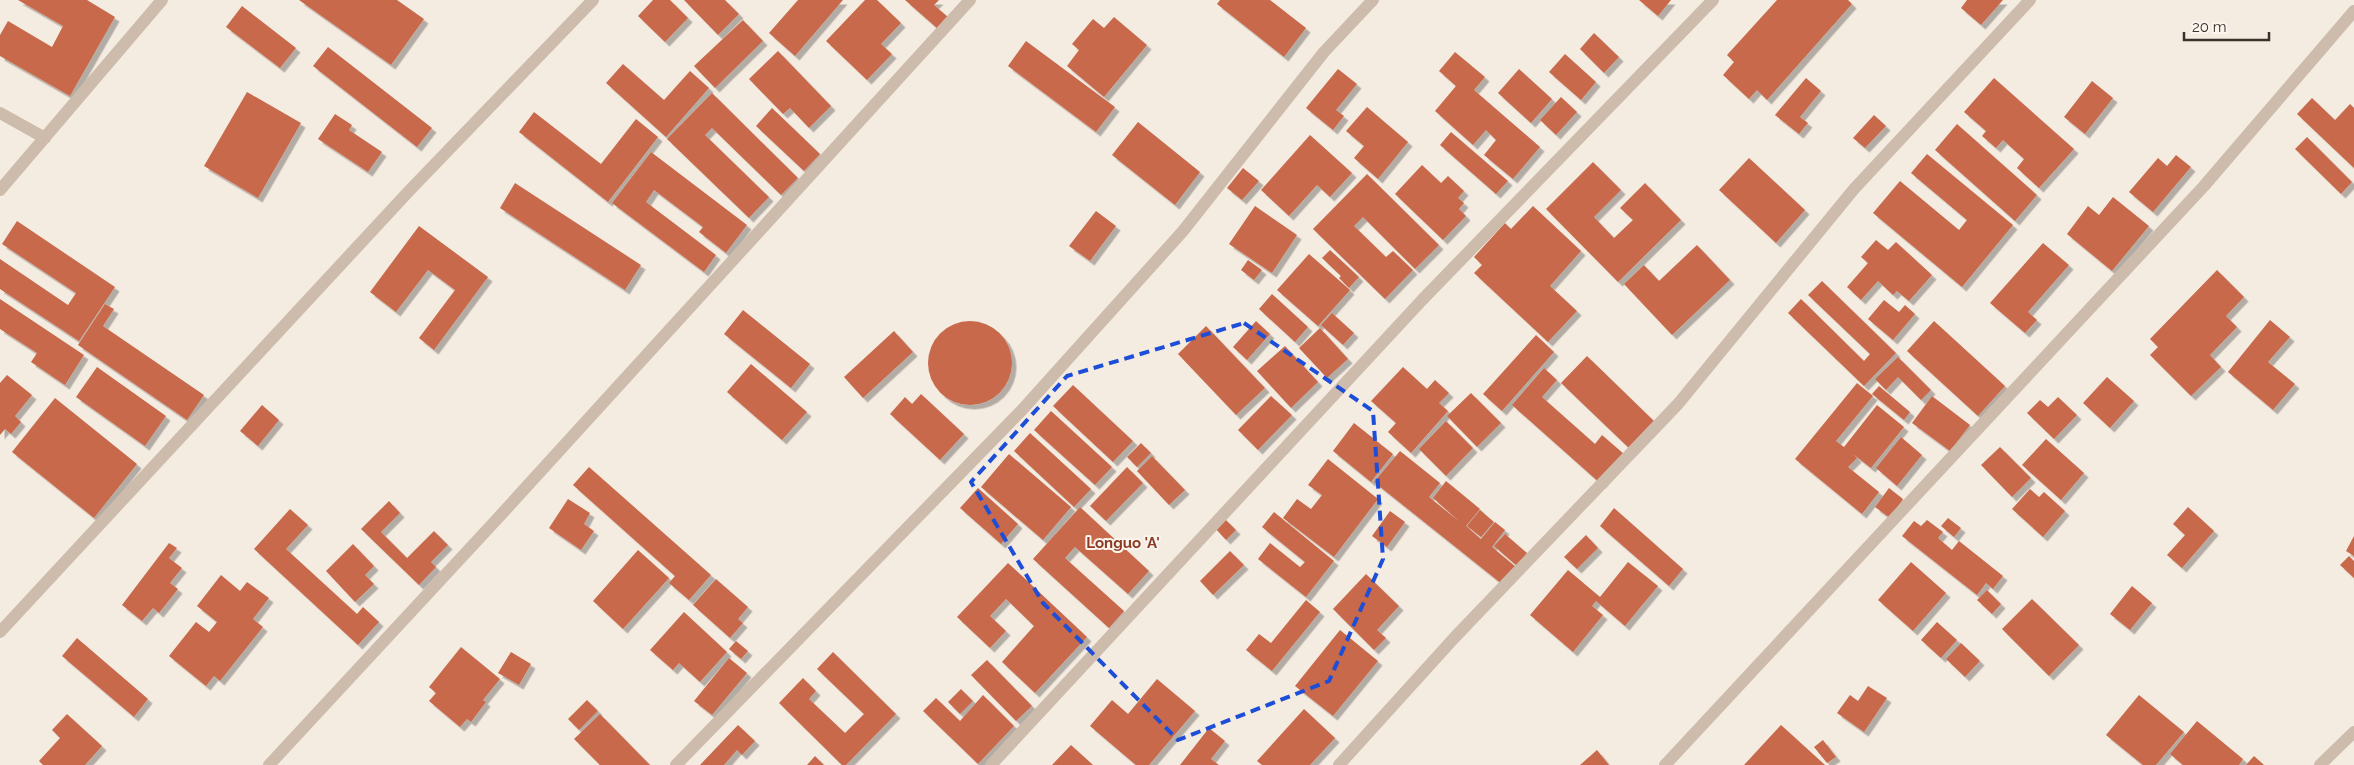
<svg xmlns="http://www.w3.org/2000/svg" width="2354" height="765" font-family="Raleway,sans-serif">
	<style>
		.building { fill: #c8694b; filter: url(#shadow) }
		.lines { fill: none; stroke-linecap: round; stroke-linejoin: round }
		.minor { stroke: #cdbbac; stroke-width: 12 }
		.marked { fill: none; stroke: #1d4ed8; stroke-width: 4; stroke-dasharray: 10 6; stroke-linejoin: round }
		.labels { text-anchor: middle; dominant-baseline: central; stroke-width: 4; stroke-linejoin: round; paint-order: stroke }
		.quarter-label { font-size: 15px; font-weight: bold; fill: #8c3b22; stroke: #fbf5ee }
	</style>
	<defs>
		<filter id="shadow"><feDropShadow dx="4.5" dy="4.5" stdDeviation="0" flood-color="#0004"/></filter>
	</defs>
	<rect width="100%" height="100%" fill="#f4ebe1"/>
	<path class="building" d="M18,0H87L115,17L70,96L0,56V35L8,21L52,47L63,26Z
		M299,0H397L424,19L391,65Z
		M653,0H670L688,18L665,42L638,16Z
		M684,0H725L739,14L718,35Z
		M798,0H843L795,56L769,33Z
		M865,0H877L901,23L881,44L892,54L867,80L826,41Z
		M905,0H939L934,5L948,17L938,29Z
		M1220,0H1270L1306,28L1284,57L1217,4Z
		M1639,0H1671L1658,16Z
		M1777,0H1848L1852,4L1767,100L1757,90L1749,99L1723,75L1734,62L1727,55Z
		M1967,0H2003L1981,25L1961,8Z
		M242,6L296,48L280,68L226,27Z
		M1114,17L1147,45L1104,97L1067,66L1079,50L1072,44L1093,19L1104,28Z
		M743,20L763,41L715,88L694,66Z
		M1594,33L1619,57L1604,73L1580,49Z
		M1026,41L1115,107L1096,132L1008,66Z
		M328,47L432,128L417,147L313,66Z
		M778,51L831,106L809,128L790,108L783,114L749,79Z
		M1455,52L1485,77L1474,90L1540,147L1513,179L1484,155L1496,140L1486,130L1473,145L1435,111L1456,86L1439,71Z
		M1565,54L1596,82L1581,100L1549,72Z
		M623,64L664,100L690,71L709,88L666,137L606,83Z
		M1338,69L1357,84L1336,110L1344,116L1333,130L1306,108Z
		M1519,69L1552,99L1531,123L1498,93Z
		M1806,78L1821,91L1800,117L1808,123L1799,134L1775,115Z
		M1994,78L2074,149L2039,188L2017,168L2024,159L2003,140L1996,148L1982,136L1986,131L1964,112Z
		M2092,81L2113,98L2085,134L2064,117Z
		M247,92L301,123L258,198L204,166Z
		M712,93L798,178L781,195L712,128L705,135L769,197L749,218L667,139Z
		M1561,97L1577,112L1556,135L1540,120Z
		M2312,98L2335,120L2350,104L2354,108V168L2297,114Z
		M1367,107L1408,142L1378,179L1354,158L1364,146L1346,131Z
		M772,108L820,154L804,171L756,126Z
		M534,112L601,164L636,119L658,137L608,202L519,132Z
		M335,114L352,125L349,130L382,152L368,172L318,139Z
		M1874,115L1886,126L1865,148L1853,138Z
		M1138,122L1200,172L1175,205L1112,155Z
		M1957,124L2037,195L2015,221L1935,150Z
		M1451,132L1508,181L1496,194L1440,145Z
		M1310,135L1352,173L1330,197L1317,185L1289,216L1261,190Z
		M2307,137L2352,182L2341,194L2295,149Z
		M651,152L747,225L726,253L699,232L703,227L654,190L646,202L716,255L704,272L612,203Z
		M1927,154L2013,225L1962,287L1873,213L1900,181L1959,230L1967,220L1911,173Z
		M2176,155L2191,167L2153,212L2129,192L2158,158L2167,166Z
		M1749,158L1805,210L1776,243L1719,190Z
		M1593,162L1621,190L1594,217L1614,238L1633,220L1620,208L1645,183L1681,220L1618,282L1546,209Z
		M1422,165L1441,183L1448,176L1464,191L1458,198L1464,203L1459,209L1466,216L1443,240L1395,194Z
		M1243,168L1259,181L1242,200L1227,188Z
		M1367,174L1439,245L1415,269L1363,217L1354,226L1386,257L1393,251L1413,270L1385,299L1313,229Z
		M515,183L641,265L625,290L500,208Z
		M2113,197L2149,226L2112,271L2067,234L2088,206L2099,215Z
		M1255,206L1297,235L1272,273L1229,244Z
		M1533,206L1581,251L1550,286L1577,311L1548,342L1474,273L1482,265L1474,257L1505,223L1511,229Z
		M1096,211L1116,226L1090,261L1069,246Z
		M17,221L115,287L79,341L0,289V259L68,305L76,293L2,244Z
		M419,226L488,277L434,350L419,338L455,290L428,270L396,312L370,292Z
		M1876,240L1888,250L1896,242L1932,275L1909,301L1897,291L1893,295L1878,281L1861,300L1847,287L1868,263L1861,257Z
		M2043,243L2069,265L2028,312L2037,320L2025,333L1990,303Z
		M1697,245L1730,280L1672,335L1624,284L1644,265L1659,281Z
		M1330,250L1359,277L1349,288L1339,278L1341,276L1322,258Z
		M1309,254L1350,290L1318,326L1277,290Z
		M1248,260L1262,270L1254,280L1241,270Z
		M2217,270L2244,297L2226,316L2237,327L2210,355L2221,367L2191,396L2150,355L2158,347L2150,339Z
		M1822,281L1896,353L1864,386L1788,313L1801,299L1864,361L1870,354L1808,295Z
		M1272,294L1308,327L1295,342L1259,309Z
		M0,299L84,355L65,385L31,362L37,353L0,329Z
		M1884,300L1899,312L1905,305L1915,314L1893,340L1868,319Z
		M105,304L114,309L103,326L204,395L187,420L78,345Z
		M743,310L810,364L791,388L724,334Z
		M1332,313L1354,333L1343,345L1321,325Z
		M2270,320L2290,337L2268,362L2295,384L2273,410L2228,372Z
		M928 363a42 42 0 1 1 84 0a42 42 0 1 1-84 0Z
		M1256,321L1270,334L1247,360L1233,347Z
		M1934,321L2005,386L1978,416L1907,351Z
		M1206,326L1265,388L1236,415L1178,354Z
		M1320,328L1348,359L1327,378L1299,348Z
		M894,331L913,352L863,398L844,377Z
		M1536,335L1554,352L1502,411L1483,394Z
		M1285,346L1318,382L1291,408L1257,371Z
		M1587,356L1656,423L1631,450L1561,383Z
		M1898,357L1931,390L1921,400L1898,377L1886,390L1875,379Z
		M751,364L807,412L782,440L727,392Z
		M97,367L166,416L145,446L76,397Z
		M1403,367L1427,389L1435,380L1449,393L1439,403L1448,411L1411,453L1388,432L1396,423L1371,401Z
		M1544,368L1557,380L1542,397L1595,444L1602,435L1625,455L1601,484L1512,405Z
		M7,375L32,395L15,416L21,422L11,434L5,429L0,435V383Z
		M2107,377L2134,401L2110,428L2083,403Z
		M1857,383L1873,396L1836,441L1844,447L1877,405L1904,427L1871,468L1853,454L1857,458L1848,467L1879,492L1862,514L1795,459Z
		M1073,385L1133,441L1113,462L1053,406Z
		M1879,386L1910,412L1904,420L1872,394Z
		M1471,393L1501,423L1477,447L1447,416Z
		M921,394L964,434L940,460L890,414L905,397L912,404Z
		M1271,396L1292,415L1258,450L1238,430Z
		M1932,396L1970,425L1950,451L1912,423Z
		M2058,397L2077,415L2054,439L2027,413L2040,400L2048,407Z
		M55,398L137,464L94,518L12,452Z
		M262,405L279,420L258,446L240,431Z
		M1051,411L1112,467L1095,485L1034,430Z
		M1446,421L1473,448L1446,476L1419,449Z
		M1354,423L1393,454L1371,482L1333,451Z
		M1030,433L1091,489L1074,507L1014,451Z
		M1901,437L1922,455L1897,486L1876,468Z
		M2046,439L2084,473L2061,500L2022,465Z
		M1141,443L1151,453L1137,467L1127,457Z
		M2000,447L2031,478L2012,497L1981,465Z
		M1400,451L1440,483L1429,497L1460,522L1433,498L1446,481L1480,509L1466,526L1481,539L1495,522L1505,530L1492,547L1516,567L1502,584L1374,482Z
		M1009,454L1071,507L1043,540L981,487Z
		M1152,456L1185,490L1169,505L1137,471Z
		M1328,459L1378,499L1334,557L1283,518L1297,499L1311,509L1322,495L1308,485Z
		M589,467L711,575L689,600L669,583L675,576L573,485Z
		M1127,467L1143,483L1106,521L1090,506Z
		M978,488L1018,524L1001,544L960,508Z
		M1889,488L1903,499L1890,518L1875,507Z
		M2030,489L2039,497L2044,492L2065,511L2043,537L2012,509Z
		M568,499L590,513L584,524L594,531L581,550L549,528Z
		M389,501L400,513L381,532L407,558L434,531L448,545L431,562L436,567L419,585L361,529Z
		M1080,507L1149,571L1128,594L1075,547L1065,558L1124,611L1109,628L1033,559Z
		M2188,507L2214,531L2182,568L2167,555L2185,535L2173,524Z
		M1614,508L1683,569L1669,586L1600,526Z
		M290,509L308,525L286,549L357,614L363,607L379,622L358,645L254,549Z
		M1480,510L1494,522L1481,537L1467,526Z
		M1390,511L1405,522L1387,547L1372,536Z
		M1274,512L1334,561L1306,597L1258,559L1270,543L1300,567L1305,562L1262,527Z
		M1948,518L1961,528L1954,537L1941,526Z
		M1225,519L1236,530L1226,540L1215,528Z
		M1927,520L1943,532L1938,538L1952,550L1959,541L2003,576L1993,589L1986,583L1977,595L1902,536L1914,521L1921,526Z
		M1505,534L1527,553L1517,566L1494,546Z
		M1586,535L1598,548L1577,569L1564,557Z
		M2354,536V556L2346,551Z
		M169,543L177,548L169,558L182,568L170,583L178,589L159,613L153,608L142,621L122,605Z
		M353,544L374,566L365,575L374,584L355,602L326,571Z
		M638,550L669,578L623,629L593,601Z
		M1230,551L1244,565L1213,595L1200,581Z
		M2349,556L2354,561V578L2340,565Z
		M1628,562L1658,586L1625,626L1596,601L1592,606L1603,615L1573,652L1530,615L1568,570L1600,597Z
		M1911,562L1946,593L1913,631L1878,600Z
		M1008,563L1087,637L1035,693L1002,662L1034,626L1006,599L990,616L1006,631L990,648L957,617Z
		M1366,574L1399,606L1377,630L1386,638L1374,650L1333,609Z
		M221,575L240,591L247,582L269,598L253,619L263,627L220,681L214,676L206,686L169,656L196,622L209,632L217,622L197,606Z
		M716,579L748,607L738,619L743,623L730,638L693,605Z
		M2132,586L2152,603L2130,630L2110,614Z
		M1987,590L2001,604L1992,614L1977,600Z
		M2032,599L2079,645L2049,676L2002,629Z
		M1306,600L1320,612L1272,671L1246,650L1259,634L1271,643Z
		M684,612L727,652L700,682L679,663L673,670L650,650Z
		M1937,622L1957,640L1941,658L1921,640Z
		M1340,630L1378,661L1333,716L1295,686Z
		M77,638L148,699L134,717L62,656Z
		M736,641L748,651L741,659L729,649Z
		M1961,643L1980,661L1965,677L1946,659Z
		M461,647L500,679L483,700L486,702L471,722L467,719L460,727L429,701L436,693L429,687Z
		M511,652L531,664L519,685L498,673Z
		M833,652L896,714L846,765H842L779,703L803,678L816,691L809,699L845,733L864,714L817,669Z
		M729,658L747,673L712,715L694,701Z
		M987,660L1032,706L1016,721L971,675Z
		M1157,679L1195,711L1149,765H1136L1090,726L1112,700L1128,714Z
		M1868,686L1887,698L1864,732L1837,713L1850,695L1858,701Z
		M961,689L973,701L960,714L948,702Z
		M983,695L1014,726L978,764L923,711L936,698L960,721Z
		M2139,695L2184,732L2156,765H2143L2106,735Z
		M587,700L598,711L579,730L568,719Z
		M1304,709L1335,738L1310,765H1262L1257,761Z
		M67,714L102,746L85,765H43L39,761L60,738L52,730Z
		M600,714L650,765H600L574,739Z
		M2197,721L2243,759L2239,765H2183L2170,754Z
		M738,725L755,741L742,755L737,750L724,765H700Z
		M1781,725L1825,765H1744Z
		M1209,728L1225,741L1211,759L1219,765H1180Z
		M1823,740L1836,757L1827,763L1814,747Z
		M1071,745L1093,765H1052Z
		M1597,750L1609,765H1580Z
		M815,756L824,765H807Z
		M2254,756L2264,765H2246Z"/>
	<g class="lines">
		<path class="minor" d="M0,113L45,138
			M0,190L162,0
			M0,632L409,191L593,0
			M269,765L498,518L970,0
			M676,765L1022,410L1183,231L1324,52L1373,0
			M991,765L1423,299L1713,0
			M1339,765L1455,637L1678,404L1854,189L2030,0
			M1665,765L2204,186L2354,11
			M2320,765L2354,732"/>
	</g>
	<path class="marked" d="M1244,323L1373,411L1383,559L1329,681L1178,740L1043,603L971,482L1067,376Z"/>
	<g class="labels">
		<g class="quarter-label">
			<text x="1123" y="543">Longuo 'A'</text>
		</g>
	</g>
	<path d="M2184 32v8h85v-8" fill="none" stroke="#3b302b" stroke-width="2.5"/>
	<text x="2192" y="32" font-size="15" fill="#3b302b" stroke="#fbf5ee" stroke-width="4" paint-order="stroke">20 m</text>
</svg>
